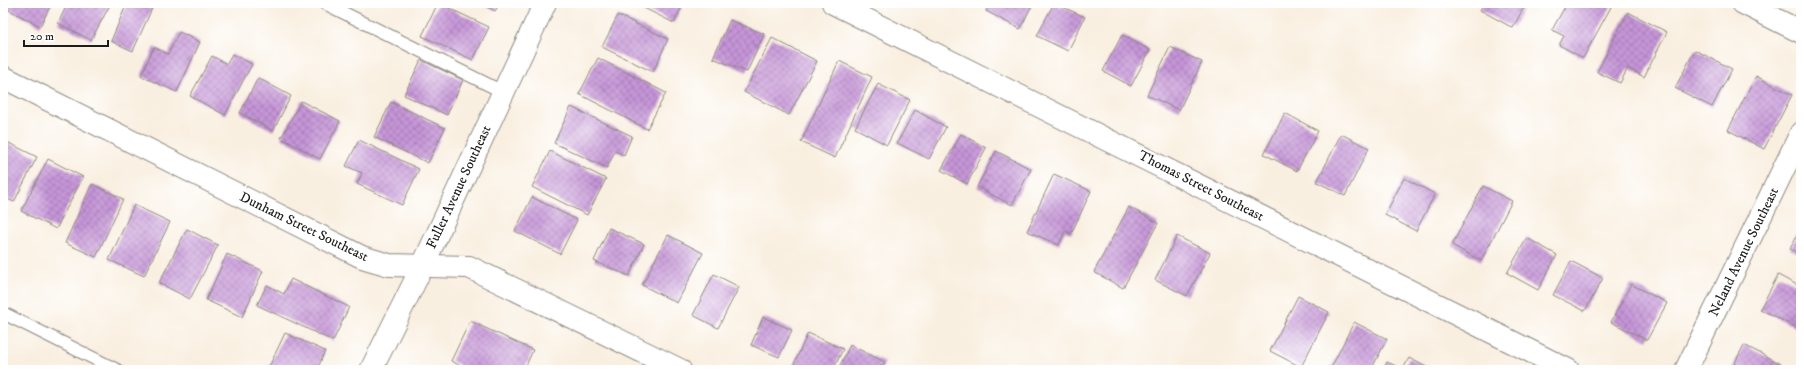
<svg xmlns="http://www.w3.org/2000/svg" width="1804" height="373" font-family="'IM FELL DW Pica',serif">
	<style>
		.building { fill: url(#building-cross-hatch) }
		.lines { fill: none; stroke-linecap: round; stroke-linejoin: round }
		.service-casing { stroke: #8a867e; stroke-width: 14 }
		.minor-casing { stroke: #8a867e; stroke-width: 24 }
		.secondary-casing { stroke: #8a867e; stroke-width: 24 }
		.service { stroke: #fff; stroke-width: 12 }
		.minor { stroke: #fff; stroke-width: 22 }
		.secondary { stroke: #fff; stroke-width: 22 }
		.labels { text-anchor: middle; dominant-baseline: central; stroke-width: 4; stroke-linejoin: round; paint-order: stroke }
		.street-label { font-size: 14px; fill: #1c1c1c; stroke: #fff }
	</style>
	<defs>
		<pattern id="building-cross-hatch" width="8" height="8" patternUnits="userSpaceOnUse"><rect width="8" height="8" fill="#c695d8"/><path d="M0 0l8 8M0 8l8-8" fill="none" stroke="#a079ae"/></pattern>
	</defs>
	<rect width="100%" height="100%" fill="#fff"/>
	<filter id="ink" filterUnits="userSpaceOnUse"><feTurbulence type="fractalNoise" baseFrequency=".025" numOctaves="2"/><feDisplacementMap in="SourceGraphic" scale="8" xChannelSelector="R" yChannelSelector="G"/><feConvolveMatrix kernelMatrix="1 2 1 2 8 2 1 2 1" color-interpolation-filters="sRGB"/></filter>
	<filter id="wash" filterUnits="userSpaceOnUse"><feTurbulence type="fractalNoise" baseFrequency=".012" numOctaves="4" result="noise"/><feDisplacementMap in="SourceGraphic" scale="16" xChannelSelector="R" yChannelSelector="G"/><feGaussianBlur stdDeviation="0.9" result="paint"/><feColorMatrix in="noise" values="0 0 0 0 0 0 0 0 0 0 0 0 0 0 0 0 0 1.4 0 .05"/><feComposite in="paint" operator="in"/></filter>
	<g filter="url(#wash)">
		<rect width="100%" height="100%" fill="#f9efe0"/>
		<g id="blocks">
			<path class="building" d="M4,3H52L40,26L3,7Z
				M68,3H111L91,40L58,23Z
				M127,3H147L153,6L133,51L111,41Z
				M438,3L489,27L473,60L422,36Z
				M479,3H500L495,11Z
				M634,3H684L674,23Z
				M990,3H1033L1020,29L986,11Z
				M1054,3L1085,17L1068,51L1037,36Z
				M1484,3H1526L1513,28L1480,10Z
				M1567,3H1604L1611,7L1583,58L1559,45L1564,36L1552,30Z
				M1628,12L1667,32L1644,77L1628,68L1620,83L1597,72Z
				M618,15L668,39L653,72L602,47Z
				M730,20L764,34L747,72L713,58Z
				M179,32L200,42L177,92L141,76L154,47L168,54Z
				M1122,35L1150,50L1131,86L1103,71Z
				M772,38L817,61L789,115L744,92Z
				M1170,47L1202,62L1179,110L1147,95Z
				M1695,50L1732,69L1712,107L1675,88Z
				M232,54L252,64L225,115L190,96L212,56L227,64Z
				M598,58L666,93L647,129L579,94Z
				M421,60L463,80L447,115L404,95Z
				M839,61L872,77L835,158L801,142Z
				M1756,76L1792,95L1764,149L1728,130Z
				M258,78L291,96L273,131L240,113Z
				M878,84L910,100L887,145L855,128Z
				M301,101L340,121L320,159L281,138Z
				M391,102L445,128L428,163L374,137Z
				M571,107L632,136L624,155L615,151L607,168L554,143Z
				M915,110L946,127L929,159L897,143Z
				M1285,113L1318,131L1297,171L1264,154Z
				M961,134L986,148L967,184L941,170Z
				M1341,134L1369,148L1345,196L1317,182Z
				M3,140L37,157L14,202L3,197Z
				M359,140L419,169L402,205L357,184L362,173L346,166Z
				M550,151L606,179L587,215L532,187Z
				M996,151L1031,169L1012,205L977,187Z
				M48,159L83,177L56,229L21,211Z
				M1054,174L1091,191L1071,234L1065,231L1059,245L1027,231Z
				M1404,178L1435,194L1416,231L1385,215Z
				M92,184L123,199L96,257L65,243Z
				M1483,186L1512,201L1481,261L1452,245Z
				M532,197L577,220L560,254L515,231Z
				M134,205L170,222L144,276L109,260Z
				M1129,207L1158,223L1123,288L1094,272Z
				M1801,227V254L1790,249Z
				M609,228L644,244L629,276L594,261Z
				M187,229L218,245L190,299L159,283Z
				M668,235L703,253L677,303L642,285Z
				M1177,236L1210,253L1187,296L1155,280Z
				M1527,238L1557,255L1538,290L1507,273Z
				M227,254L263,271L242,317L206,300Z
				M1571,261L1603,278L1585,311L1553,295Z
				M714,274L739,287L718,328L693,315Z
				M1778,275L1801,287V330L1760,309Z
				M291,279L349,307L333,341L257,305L267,285L284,294Z
				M1631,284L1667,303L1647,340L1611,322Z
				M1298,296L1329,312L1301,367L1270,351Z
				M763,317L792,330L779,357L751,345Z
				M470,321L533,350L524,370H469L451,361Z
				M1354,322L1387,339L1371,370H1330Z
				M285,333L325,351L317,370H275L269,367Z
				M808,333L843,349L833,370H801L793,366Z
				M850,345L885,362L881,370H838Z
				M1744,345L1781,364L1778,370H1731Z
				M1409,358L1432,370H1383L1387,362L1403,369Z"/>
		</g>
	</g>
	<g filter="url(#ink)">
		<use href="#blocks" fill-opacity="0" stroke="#8a867e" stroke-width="1"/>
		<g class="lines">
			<g class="service-casing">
				<path id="service" d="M324,3L503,92
					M3,313L117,370"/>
			</g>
			<g class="minor-casing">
				<path id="minor" d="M833,3L1568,370
					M1743,3L1801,32
					M3,77L362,257L389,265L469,267L680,370
					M1686,370L1801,133"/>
			</g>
			<g class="secondary-casing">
				<path id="secondary" d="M371,370L423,265L545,3"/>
			</g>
			<use href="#service" class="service"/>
			<use href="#minor" class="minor"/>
			<use href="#secondary" class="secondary"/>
		</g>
	</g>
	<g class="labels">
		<g class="street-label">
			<text transform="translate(1201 186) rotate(27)">Thomas Street Southeast</text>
			<text transform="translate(459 187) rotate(-65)">Fuller Avenue Southeast</text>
			<text transform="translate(304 227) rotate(26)">Dunham Street Southeast</text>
			<text transform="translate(1744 252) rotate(-64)">Neland Avenue Southeast</text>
		</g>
	</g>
	<rect width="1804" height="373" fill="none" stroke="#fff" stroke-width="16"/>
	<path d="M24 40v6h84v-6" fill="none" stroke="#1c1c1c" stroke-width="2"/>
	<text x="30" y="40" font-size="12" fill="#1c1c1c" stroke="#ffffff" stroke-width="3" paint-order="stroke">20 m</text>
</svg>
